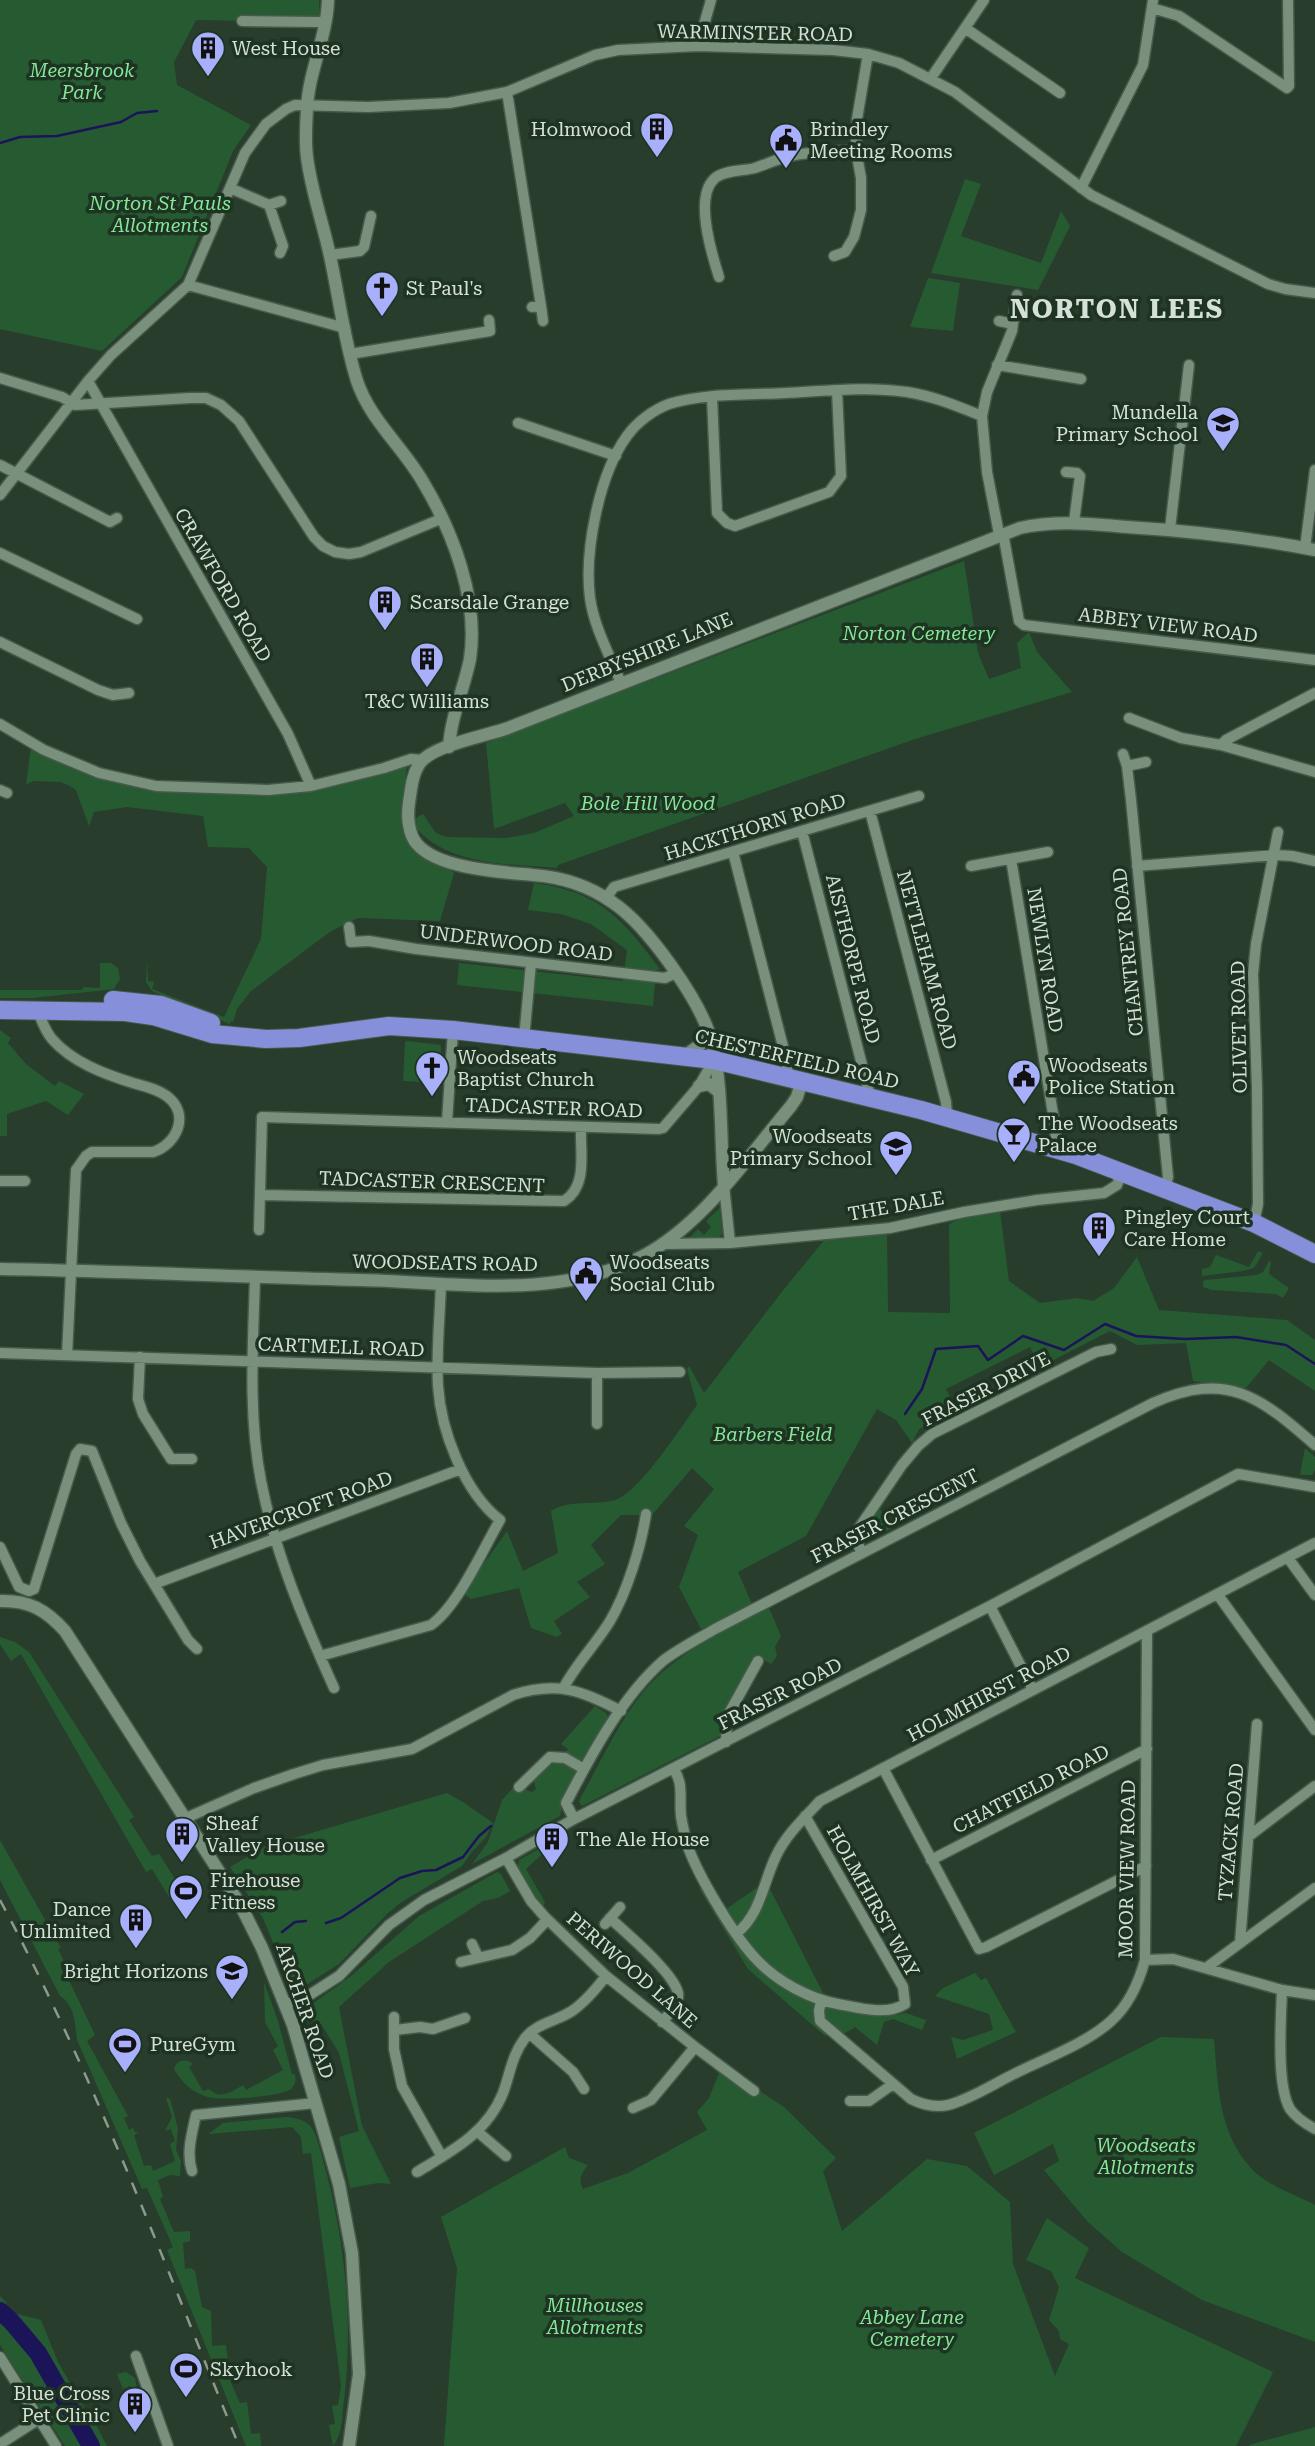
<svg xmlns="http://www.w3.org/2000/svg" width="1315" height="2446" font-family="'Roboto Serif',serif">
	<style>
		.green { fill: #265b32 }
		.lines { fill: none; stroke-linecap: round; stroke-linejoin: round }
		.stream { stroke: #1b1458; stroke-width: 2.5 }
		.river { stroke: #1b1458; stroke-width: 18 }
		.minor-casing { stroke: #47594a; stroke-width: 13 }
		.tertiary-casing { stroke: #47594a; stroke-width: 15 }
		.trunk-casing { stroke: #47594a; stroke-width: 20 }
		.minor { stroke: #79907c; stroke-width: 10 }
		.tertiary { stroke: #79907c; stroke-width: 12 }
		.trunk { stroke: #8690da; stroke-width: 18 }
		.rail { stroke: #8b9b8d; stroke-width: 2.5; stroke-dasharray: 12 12; stroke-linecap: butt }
		.labels { text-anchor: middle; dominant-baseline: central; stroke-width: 7; stroke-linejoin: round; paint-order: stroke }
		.street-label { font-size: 19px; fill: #d5e1d6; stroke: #1e3322 }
		.poi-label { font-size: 19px; fill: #d5e1d6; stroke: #1e3322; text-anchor: start }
		.park-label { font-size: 19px; font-style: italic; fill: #85e898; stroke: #1e3322 }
		.district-label { font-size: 26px; font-weight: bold; letter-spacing: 2px; fill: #d5e1d6; stroke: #1e3322 }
	</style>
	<rect width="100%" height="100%" fill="#283d2c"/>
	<path class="green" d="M0,0H319L320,22L196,20L174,62L177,85L251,125L233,151L182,277L102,351L0,329Z
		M965,179L981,184L961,236L1041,263L1061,211L1070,226L1038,290L931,273Z
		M928,278L960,283L953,331L910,327Z
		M964,561L978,653L989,679L1021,668L1017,643L1029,632L1037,652L1072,692L915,739L558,865L557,868C511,864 450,866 417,829L416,818L423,814L436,833L446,837L506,838L534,833L574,816L565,803L494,829L486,743Z
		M31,746L115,780L312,790L407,767L401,811L411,841L454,873L440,921L358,918L331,931L251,991L237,1009L233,1022L231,1021L230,1024L152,991L146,982L147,960L148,981L154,982L152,989L224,1017L261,939L267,867L249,848L208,847L203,816L127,807L94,812L89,826L76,790L68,785L60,782L33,781L26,785Z
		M534,883C600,892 622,918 660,969L656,970L653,1006L457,985L459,963L623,981L627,950L591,924L561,914L528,910Z
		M100,963H111L118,968L120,979L114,989L33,998H0V990H82L83,987L100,988Z
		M0,1030L11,1038L8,1043L26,1064L55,1086L59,1081L84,1094L68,1115L46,1101L7,1114V1136H0Z
		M407,1041L441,1045L440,1083L403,1081L405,1042Z
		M720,1208L722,1234L717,1239H688L698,1229L704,1235L711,1227L706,1221Z
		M1000,1211L1009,1281L1040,1303L1077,1298L1093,1301L1114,1288L1137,1257L1159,1310L1287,1320L1315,1340V1391L1269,1360L1246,1388L1193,1381L1186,1343L1137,1345L1110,1331L1040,1367L1030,1347L946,1389L957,1410L919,1429L912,1443L896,1420L877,1409L806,1536L738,1572L752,1604L701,1629L679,1587L698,1535L684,1526L714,1489L692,1468L652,1515H621L591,1545L605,1564L577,1582L590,1597L554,1621L562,1634L557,1637L531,1628L519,1588L471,1599L463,1593L507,1531L523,1571L558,1553L551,1511C570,1499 594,1506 615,1500C639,1493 681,1427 697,1405L687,1369L689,1366L704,1393L781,1293L825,1239L887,1232L888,1312L950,1313L949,1224L968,1215Z
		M1258,1251L1263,1253L1254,1268L1243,1271L1202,1276V1269L1210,1267L1216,1255L1249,1267Z
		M1269,1261L1271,1262L1269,1274L1289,1288L1283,1298L1276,1294L1212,1290L1203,1287V1282L1205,1280L1257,1275L1263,1272Z
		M1305,1448L1315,1457V1470L1312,1475H1300Z
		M878,1506L892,1528L865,1542L861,1540L863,1527Z
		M769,1608L781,1636L775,1647L777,1656L771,1664L758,1656L722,1735L582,1806L579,1802L581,1797C601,1761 618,1723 644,1691C676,1653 725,1630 769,1608Z
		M0,1637L15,1642L29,1652L134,1817L129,1820L152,1856L159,1854L181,1888L194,1880L199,1887L172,1902L152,1869L146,1872L21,1654L11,1661L0,1644Z
		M595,1706L606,1713L609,1719L565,1806L562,1807L560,1816L472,1864L488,1842L502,1800L515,1786L532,1792L536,1789L533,1778L550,1763L556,1762L568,1749L561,1744Z
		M447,1793L463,1802L493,1823L486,1837L471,1853L462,1866L400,1903L387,1914L339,1964L301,1988L291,1987L263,1918L230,1867L264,1847Z
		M0,1840L61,1948L58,1949L65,1963L60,1968L68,1978L95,2035L87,2041L128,2116L124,2118L129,2130L133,2128L135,2132H139L134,2135L144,2166L151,2165L153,2171L175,2161L170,2144L175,2141L171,2129L165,2131L172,2117L166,2098L170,2099L178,2128L176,2150L181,2161L180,2176L170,2175L158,2180L163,2197L160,2199L174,2232L190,2231V2241L183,2243L185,2269L191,2268L195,2271L202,2307L211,2311L212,2346L226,2345L231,2383L240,2403L247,2402L251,2434L260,2433L261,2446H246L167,2250L173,2247L147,2188L142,2189L77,2040C75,2024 75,2005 60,1996L0,1880Z
		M548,1844L550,1847L526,1869L545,1902L543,1907C533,1894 514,1877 519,1860Z
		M497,1872L501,1874L510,1891L498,1898L483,1901L389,1962L339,2007L362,2126L391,2184L378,2183L350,2188L339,2137L359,2131L339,2053L321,2024L311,2021L306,2022L304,2010L351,1976L419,1916Z
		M700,1885L719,1914L758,1887L771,1891L823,1993L882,2017L906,2013L926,2020L922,2030L893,2019L884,2022L877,2045L855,2027C846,2033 834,2039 824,2035L748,1969L700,1890Z
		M975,1973L981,1980L986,1978L1016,2032L957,2059L951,2037L963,2040L993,2030L989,2014L935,1996L943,1988Z
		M264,1982L278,2021L292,2074H295C296,2080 296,2085 291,2089C281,2097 220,2101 208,2097C192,2092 182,2083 174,2069C176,2060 186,2057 193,2064L189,2067L203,2091L209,2089C220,2100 231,2092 243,2085L246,2090L283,2070L273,2050L278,2046L265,2022Z
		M1161,2037L1214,2039C1218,2084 1218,2131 1250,2167C1265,2185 1294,2194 1315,2205V2342L1202,2300L1122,2252L1088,2222L1044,2170L1059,2161L1053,2144L994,2175L974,2133Z
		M722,2066L784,2107L836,2158L823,2171L842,2231L927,2159L967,2166L1010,2202L1013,2264L1055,2376L1069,2344L1060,2339L1059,2331L1049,2320L1059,2287L1051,2271L1026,2260L1047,2218L1089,2248L1075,2278L1273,2372L1236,2446H444L457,2268L441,2217L565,2147L569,2158L588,2165C581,2174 578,2179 583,2189L628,2173L707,2130L697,2112L709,2098Z
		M286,2117C300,2119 308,2120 315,2133C342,2218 355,2311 344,2400C342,2415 343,2434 333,2446L329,2425L335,2424L332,2406L338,2405L341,2386L311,2153L303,2154L301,2137L292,2127L208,2134L223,2123Z
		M0,2296L6,2302L10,2312L41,2320L58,2362L85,2409H88L107,2446H65L0,2345Z
		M126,2372L135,2378L137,2389L134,2393L130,2386L123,2389L117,2374Z
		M1315,2427V2446H1249L1252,2444Z"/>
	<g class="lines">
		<path class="stream" d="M0,143L20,137L57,136L121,122L137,113L157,111
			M905,1414L922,1389L936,1349L978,1346L988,1360L1023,1336L1064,1350L1105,1324L1136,1336L1185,1339L1236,1337L1286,1345L1315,1364
			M326,1923L341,1918L400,1878L422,1871L436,1870L463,1857L479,1836L491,1826
			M282,1932L295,1922L306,1921"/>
		<path class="river" d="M0,2311L11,2321L38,2353L91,2446"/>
		<g class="minor-casing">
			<path id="minor" d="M1152,8L1179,16L1287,88L1289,86L1288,0
				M242,21L320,22L325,25
				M965,28L1060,93
				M698,46L711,0
				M931,78L984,0
				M507,92L541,306L532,307
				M230,188L269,205L281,201
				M1081,188L1143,65L1153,0
				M269,205L283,246L280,253
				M330,255L360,251L364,247L371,216
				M834,256L845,252L854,237L861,210V178L856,150L857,119L868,54
				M719,277C712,255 694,198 714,179C723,170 744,171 755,168C767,164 779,158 791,156C812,151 835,152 856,150
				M188,285L345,328
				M541,306L543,321
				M999,321L1013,324
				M350,354L490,331L489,320
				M997,365L1081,379
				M0,378L62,397L75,405L190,398H206L221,405L239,421L314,537L323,546L335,552L349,554L361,552L443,518
				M88,381L288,734L311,786
				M712,397L717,513L727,523L735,526L829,492L841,476L837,391
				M518,423L616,456
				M0,465L110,522L117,518
				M1066,472L1077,473L1080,476L1074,522
				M0,495L88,381L111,355L188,285L245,153L266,124L286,109L295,105L368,107L449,103L507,92L595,55L618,50L698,46L833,50L868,54L899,63L955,92L1091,195L1268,284L1285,289L1315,293
				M1170,529L1189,365
				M1003,533L1019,621L1024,625L1315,660
				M999,534L987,472L982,416L987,392L1012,331L1017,295
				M1305,548L1315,470
				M0,553L137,619
				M0,642L98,690L113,695L129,693
				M621,683C610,656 594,627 590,598C584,552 599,474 627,436C637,422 653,410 669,404C703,393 749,395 785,393C825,391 867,386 907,392C933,396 957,406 982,416
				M1129,718L1181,738L1221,745L1315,772
				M0,724L44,750L99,773L156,786L268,790L311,786L384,768L411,759L422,760
				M1221,745L1226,740L1315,693
				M1123,754L1127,766L1131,800L1168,1177L1165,1188
				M1127,766L1146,762
				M0,790L7,793
				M870,811L946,1102L947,1117
				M802,831L870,1096
				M733,852L787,1062L788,1076
				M1011,859L1056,1132L1054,1149
				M971,866L1048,852
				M1137,866L1275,855L1292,856L1315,861
				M606,898L614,887L919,796
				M349,927L351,942L369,941L416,949L665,978L676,973
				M37,1009C41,1019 45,1031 52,1039C72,1062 104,1074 133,1083C144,1086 158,1089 168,1097C190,1115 177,1144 153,1152H92L86,1156L76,1170L67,1355
				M524,1039L531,963
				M447,1122L453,1030
				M0,1181H25
				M724,1185L730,1243
				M261,1195L564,1201C588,1186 580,1153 581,1128
				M1254,1223L1258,1204L1257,1088L1253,974L1256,944L1278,832
				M259,1230L262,1117L659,1129L663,1128L699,1086L714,1060
				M664,1244L730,1243L890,1228L964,1212L1037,1200L1104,1193L1117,1185L1122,1171
				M255,1278C253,1345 248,1415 261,1481C275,1554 304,1621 334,1688
				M0,1353L597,1373L680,1372
				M140,1357L138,1399L143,1414L171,1459H192
				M597,1373V1424
				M0,1547L19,1587L29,1591L34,1589L76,1454L80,1449L92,1451L121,1523L140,1561L188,1640L197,1649
				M861,1554L857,1538L859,1528L902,1465L918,1446L932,1434L1096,1352L1111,1349
				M1288,1558L1315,1595
				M154,1584L461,1469
				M1218,1595L1315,1730
				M990,1606L1033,1690
				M320,1656L431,1625C458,1606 483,1549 500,1520C464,1492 441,1431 438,1386C436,1352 440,1317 441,1283
				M564,1687C577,1663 596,1644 610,1621C627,1592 641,1547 646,1514
				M726,1742L727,1717L758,1661
				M883,1768L979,1949L986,1947L1146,1866
				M674,1770C684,1784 679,1799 681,1816C682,1823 684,1830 685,1837C693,1869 735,1938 758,1961C778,1982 810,1999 838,2004C859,2008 886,2016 905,2004L903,1987L805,1816
				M519,1787L550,1757L565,1758L584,1769
				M186,1818L254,1788L294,1774L323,1765L412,1749L513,1695C557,1681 581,1690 621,1711
				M574,1819L566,1803C591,1755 623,1695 664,1660C680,1648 698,1639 715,1629L1153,1403C1227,1370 1260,1397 1315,1445
				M1249,1836L1315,1786
				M506,1858L531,1901L545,1917L606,1976L695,2047L754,2091
				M931,1860L1147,1749
				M610,1918C626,1933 674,1973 678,1993C680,2003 668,2015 662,2022
				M605,1924L620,1907
				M737,1933C761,1913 763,1883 776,1856C786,1835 804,1818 820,1801L1315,1543
				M1240,1943L1257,1724
				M472,1944L478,1957
				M1145,1960L1173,1959L1282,1990L1315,1995
				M461,1962L512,1950L530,1938L547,1920
				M1206,1968L1315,1888
				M1282,1990C1281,2018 1276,2085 1290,2109C1296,2118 1306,2124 1315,2129
				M821,2001L819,2011L820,2021L911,2099C923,2105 934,2108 948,2105C971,2099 995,2083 1016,2073C1046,2058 1087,2043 1111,2021C1129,2005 1139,1982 1145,1960L1147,1632
				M285,2005L311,1994L339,1976L389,1925L424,1900L506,1858L574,1819L990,1606L1238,1474L1315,1487
				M394,2017V2049L402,2086L442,2157
				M395,2030L420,2027L433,2029L465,2018
				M530,2034L573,2072L584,2089
				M850,2101H869L893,2084
				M633,2108L651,2100L695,2047
				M478,2132L506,2156
				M192,2171C186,2153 192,2133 196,2115L316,2103
				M417,2172C452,2151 487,2133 503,2093C510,2074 512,2055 525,2038C537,2023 557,2021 572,2011C585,2002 596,1989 606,1976
				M136,2356L168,2446
				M0,2357L56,2446
				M0,2444L39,2419"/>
		</g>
		<g class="tertiary-casing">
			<path id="tertiary" d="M328,0C327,37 308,73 307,109C306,125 305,142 307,157C311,190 323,223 330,256C339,297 344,340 357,381C370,420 403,447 423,482C453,532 479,600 470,659C464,689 451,716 449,747
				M686,1055L701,1044L707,1028
				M699,1086L709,1084L718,1091
				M724,1185C720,1138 723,1088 712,1043C702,1002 647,925 612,902C589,886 561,877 533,875C502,872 438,869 417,844C408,834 407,815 409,803C411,790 412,774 420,763C433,745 486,736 508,728L1020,528C1056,520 1091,524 1127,527C1191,531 1253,538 1315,550
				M0,1269C120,1271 240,1277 361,1280C453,1282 558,1301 643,1256C703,1224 747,1158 791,1106L797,1097L802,1080
				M0,1601C29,1600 46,1610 65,1631L241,1906L262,1948L293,2025L339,2184L352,2253L359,2374L349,2446"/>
		</g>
		<g class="trunk-casing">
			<path id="trunk" d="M113,1000L161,1005L211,1023
				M0,1010L125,1012L153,1016L212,1034L266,1039L299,1038L389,1026L453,1030L714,1060L921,1110L1076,1155L1254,1223L1315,1254"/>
		</g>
		<use href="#minor" class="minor"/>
		<use href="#tertiary" class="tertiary"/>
		<use href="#trunk" class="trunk"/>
		<path class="rail" d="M0,1900C94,2076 164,2262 239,2446"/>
	</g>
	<defs>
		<g id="building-pin" transform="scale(1.75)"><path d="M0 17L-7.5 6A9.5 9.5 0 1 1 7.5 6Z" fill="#a8b0fc" stroke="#1e3322"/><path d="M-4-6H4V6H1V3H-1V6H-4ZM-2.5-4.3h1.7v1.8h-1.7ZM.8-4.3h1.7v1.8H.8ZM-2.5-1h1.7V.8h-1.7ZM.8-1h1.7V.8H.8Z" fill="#111"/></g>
		<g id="civic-pin" transform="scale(1.75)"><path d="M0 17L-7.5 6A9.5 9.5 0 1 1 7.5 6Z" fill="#a8b0fc" stroke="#1e3322"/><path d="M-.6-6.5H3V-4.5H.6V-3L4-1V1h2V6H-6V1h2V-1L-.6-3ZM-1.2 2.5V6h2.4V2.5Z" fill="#111"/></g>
		<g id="church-pin" transform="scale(1.75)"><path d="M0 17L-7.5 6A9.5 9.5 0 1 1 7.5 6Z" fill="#a8b0fc" stroke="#1e3322"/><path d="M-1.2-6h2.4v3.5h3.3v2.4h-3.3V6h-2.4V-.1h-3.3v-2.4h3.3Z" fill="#111"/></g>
		<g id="school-pin" transform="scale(1.75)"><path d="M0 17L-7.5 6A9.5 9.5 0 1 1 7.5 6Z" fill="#a8b0fc" stroke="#1e3322"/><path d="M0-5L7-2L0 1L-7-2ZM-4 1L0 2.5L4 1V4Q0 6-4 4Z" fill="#111"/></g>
		<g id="bar-pin" transform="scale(1.75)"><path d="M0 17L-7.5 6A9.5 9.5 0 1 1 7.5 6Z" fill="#a8b0fc" stroke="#1e3322"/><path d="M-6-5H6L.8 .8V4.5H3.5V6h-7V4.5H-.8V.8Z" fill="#111"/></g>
		<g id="stadium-pin" transform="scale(1.75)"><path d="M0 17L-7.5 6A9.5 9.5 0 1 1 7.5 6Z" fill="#a8b0fc" stroke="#1e3322"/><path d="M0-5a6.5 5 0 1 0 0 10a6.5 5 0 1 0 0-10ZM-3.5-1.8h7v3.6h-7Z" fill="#111"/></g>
	</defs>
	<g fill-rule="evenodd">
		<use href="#building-pin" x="208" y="48"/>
		<use href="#building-pin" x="657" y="129"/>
		<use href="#civic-pin" x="786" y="140"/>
		<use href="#church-pin" x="382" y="288"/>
		<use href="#school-pin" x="1223" y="423"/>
		<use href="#building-pin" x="385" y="602"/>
		<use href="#building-pin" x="427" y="659"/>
		<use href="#church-pin" x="432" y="1068"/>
		<use href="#civic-pin" x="1024" y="1076"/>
		<use href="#bar-pin" x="1014" y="1134"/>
		<use href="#school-pin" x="896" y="1147"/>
		<use href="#building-pin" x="1099" y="1228"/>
		<use href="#civic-pin" x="586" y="1273"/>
		<use href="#building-pin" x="182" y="1834"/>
		<use href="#building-pin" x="552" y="1839"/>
		<use href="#stadium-pin" x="186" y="1891"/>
		<use href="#building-pin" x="136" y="1920"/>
		<use href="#school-pin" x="232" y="1971"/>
		<use href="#stadium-pin" x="125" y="2044"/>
		<use href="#stadium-pin" x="186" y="2369"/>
		<use href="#building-pin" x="135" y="2404"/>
	</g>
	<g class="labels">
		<g class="street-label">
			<text transform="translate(755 33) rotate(1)">WARMINSTER ROAD</text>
			<text transform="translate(223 585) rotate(60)">CRAWFORD ROAD</text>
			<text transform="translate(1168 625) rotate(7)">ABBEY VIEW ROAD</text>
			<text transform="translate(647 652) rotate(-22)">DERBYSHIRE LANE</text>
			<text transform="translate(755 827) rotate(-17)">HACKTHORN ROAD</text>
			<text transform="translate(516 943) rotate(7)">UNDERWOOD ROAD</text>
			<text transform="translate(1128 952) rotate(-96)">CHANTREY ROAD</text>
			<text transform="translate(853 959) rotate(76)">AISTHORPE ROAD</text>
			<text transform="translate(927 960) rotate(75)">NETTLEHAM ROAD</text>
			<text transform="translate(1045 960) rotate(81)">NEWLYN ROAD</text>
			<text transform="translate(1239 1027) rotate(-91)">OLIVET ROAD</text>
			<text transform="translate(797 1059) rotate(13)">CHESTERFIELD ROAD</text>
			<text transform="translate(554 1108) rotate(2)">TADCASTER ROAD</text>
			<text transform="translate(432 1182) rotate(2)">TADCASTER CRESCENT</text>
			<text transform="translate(896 1206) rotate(-10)">THE DALE</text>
			<text transform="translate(445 1263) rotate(1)">WOODSEATS ROAD</text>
			<text transform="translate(341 1347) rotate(2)">CARTMELL ROAD</text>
			<text transform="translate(986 1389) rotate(-27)">FRASER DRIVE</text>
			<text transform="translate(301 1510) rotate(-20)">HAVERCROFT ROAD</text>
			<text transform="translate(895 1516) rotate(-27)">FRASER CRESCENT</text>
			<text transform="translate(780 1694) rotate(-27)">FRASER ROAD</text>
			<text transform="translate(989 1694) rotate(-28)">HOLMHIRST ROAD</text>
			<text transform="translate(1031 1789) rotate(-27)">CHATFIELD ROAD</text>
			<text transform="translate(1231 1832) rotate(-85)">TYZACK ROAD</text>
			<text transform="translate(1127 1869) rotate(-89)">MOOR VIEW ROAD</text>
			<text transform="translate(873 1901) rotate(61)">HOLMHIRST WAY</text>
			<text transform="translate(632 1970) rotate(41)">PERIWOOD LANE</text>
			<text transform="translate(305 2011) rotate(71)">ARCHER ROAD</text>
		</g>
		<g class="poi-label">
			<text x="232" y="48">West House</text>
			<text x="632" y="129" text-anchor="end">Holmwood</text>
			<text x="810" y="129">Brindley<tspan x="810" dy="22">Meeting Rooms</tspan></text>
			<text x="406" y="288">St Paul's</text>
			<text x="1198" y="412" text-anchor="end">Mundella<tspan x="1198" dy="22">Primary School</tspan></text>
			<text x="410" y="602">Scarsdale Grange</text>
			<text x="427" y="701" text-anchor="middle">T&amp;C Williams</text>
			<text x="457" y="1057">Woodseats<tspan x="457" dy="22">Baptist Church</tspan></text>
			<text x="1048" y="1065">Woodseats<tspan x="1048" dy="22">Police Station</tspan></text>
			<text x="1038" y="1123">The Woodseats<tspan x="1038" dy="22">Palace</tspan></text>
			<text x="872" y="1136" text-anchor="end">Woodseats<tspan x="872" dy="22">Primary School</tspan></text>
			<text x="1124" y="1217">Pingley Court<tspan x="1124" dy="22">Care Home</tspan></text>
			<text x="610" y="1262">Woodseats<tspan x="610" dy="22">Social Club</tspan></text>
			<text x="206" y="1823">Sheaf<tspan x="206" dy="22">Valley House</tspan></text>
			<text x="576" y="1839">The Ale House</text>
			<text x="210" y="1880">Firehouse<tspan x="210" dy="22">Fitness</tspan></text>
			<text x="111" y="1909" text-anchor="end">Dance<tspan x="111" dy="22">Unlimited</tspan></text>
			<text x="208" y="1971" text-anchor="end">Bright Horizons</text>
			<text x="150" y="2044">PureGym</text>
			<text x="210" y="2369">Skyhook</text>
			<text x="110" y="2393" text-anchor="end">Blue Cross<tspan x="110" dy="22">Pet Clinic</tspan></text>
		</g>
		<g class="park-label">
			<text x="82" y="70">Meersbrook<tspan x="82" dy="22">Park</tspan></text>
			<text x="160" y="203">Norton St Pauls<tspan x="160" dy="22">Allotments</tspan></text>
			<text x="919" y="633">Norton Cemetery</text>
			<text x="648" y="803">Bole Hill Wood</text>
			<text x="773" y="1434">Barbers Field</text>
			<text x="1146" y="2145">Woodseats<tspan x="1146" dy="22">Allotments</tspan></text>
			<text x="595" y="2305">Millhouses<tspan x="595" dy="22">Allotments</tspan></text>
			<text x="912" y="2317">Abbey Lane<tspan x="912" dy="22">Cemetery</tspan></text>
		</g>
		<g class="district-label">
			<text x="1117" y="309">NORTON LEES</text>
		</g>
	</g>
</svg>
